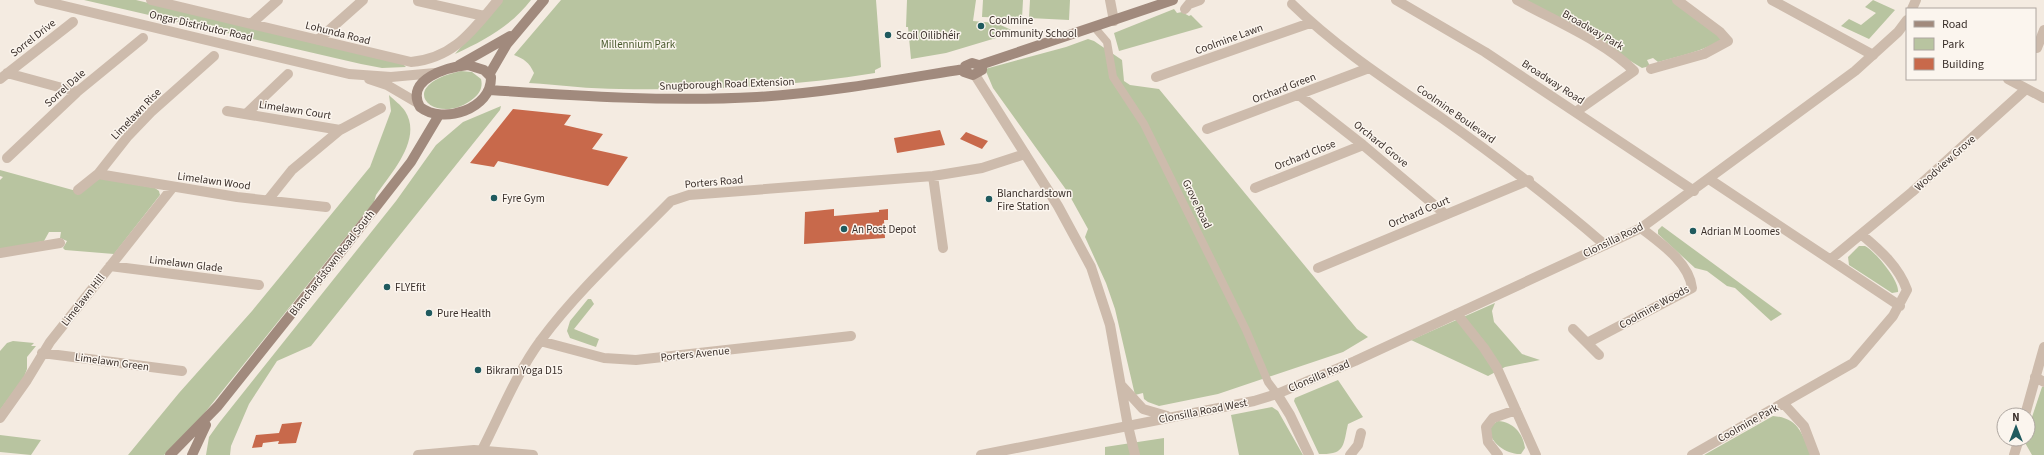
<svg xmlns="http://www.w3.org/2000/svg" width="2044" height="455" font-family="'Source Sans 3',sans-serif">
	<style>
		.green { fill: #b8c4a0 }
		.building { fill: #c8694b }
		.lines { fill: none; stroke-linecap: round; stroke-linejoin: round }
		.pedestrian { stroke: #cdbbac; stroke-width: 8 }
		.minor { stroke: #cdbbac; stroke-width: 10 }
		.tertiary { stroke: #cdbbac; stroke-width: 10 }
		.secondary { stroke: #a18a7d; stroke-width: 10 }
		.poi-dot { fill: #1f5a5e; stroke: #fbf5ee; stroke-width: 1.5 }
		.labels { text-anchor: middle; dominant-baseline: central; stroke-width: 3; stroke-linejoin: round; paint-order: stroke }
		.poi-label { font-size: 11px; fill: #3b302b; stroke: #fbf5ee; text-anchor: start }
		.street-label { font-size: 11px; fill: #3b302b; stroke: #fbf5ee }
		.park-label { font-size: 11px; fill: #4a5a2e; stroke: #fbf5ee }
	</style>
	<rect width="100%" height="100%" fill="#f4ebe1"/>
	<path class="green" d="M84,0H136L403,64L406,67L382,68L361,64Z
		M501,0H531C511,26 485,40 455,54Z
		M561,0H876L881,67L875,70V73C791,87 705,90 620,89C590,89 560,85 529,83L534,73C529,62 524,59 514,55Z
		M907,0H976L973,21L996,23L1016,32L946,53L911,59L908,27H906Z
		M983,0H1023L1022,18L982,17Z
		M1030,0H1070L1069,20L1029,18Z
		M1524,0H1674L1723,39C1704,51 1680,56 1658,62L1653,58L1647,60L1650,66L1642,68L1581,31Z
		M1873,0L1895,10L1869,39L1841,26L1849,19L1861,25L1876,13L1865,7Z
		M1174,9L1177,13L1182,12L1189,16L1191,15L1203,27L1119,51L1114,33Z
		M1088,39L1094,41L1122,60L1124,81L1130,85L1159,89L1357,329L1368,337L1343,352L1218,394L1159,406L1148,402L1144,399L1143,393L1135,395L1115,309L1106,283L1085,237L1088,229L1067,191L993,88L985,69L1066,47Z
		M461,71L472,72L481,79C483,87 480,93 474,98C438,129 389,87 461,71Z
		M389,95C394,100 401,105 405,111C423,139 391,173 376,195L374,202L182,441L164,455H128L179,393L252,311L370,167L391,111Z
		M501,106L500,110L311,346L277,361L249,404L231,446L230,455H206L209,437L219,423L396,201L436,145L463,122Z
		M0,170L80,192L99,179H103L155,188L159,191L160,195L114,254L65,250L63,248L67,241L60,238L61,232H49L44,241L0,250V180L3,177L0,176Z
		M1662,226L1782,314L1771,321L1735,288L1727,286L1707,271L1695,268L1658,234V230Z
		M1859,246H1865C1875,251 1900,281 1898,292L1892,293L1849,265L1848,257Z
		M588,299H591L594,304L574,329L599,339L596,347L570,338L567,331L570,321Z
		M1495,303L1492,311L1494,322L1522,354L1540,360L1505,367L1488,376L1411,340Z
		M13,341L34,343L31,346H36L27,357V369L24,377L0,410V351L7,343Z
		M1338,380L1363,417L1348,424C1343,445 1346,455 1319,454L1294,401L1295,398Z
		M2042,387H2044V455H2032L2024,441L2025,439H2028V429Z
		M1272,407L1278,411L1303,455H1239L1231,415Z
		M1773,416C1799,418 1802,434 1811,455H1704Z
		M1498,421C1513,422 1523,433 1525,448L1521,454C1501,455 1478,431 1498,421Z
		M0,435L41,440L31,455L0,452Z
		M1164,438V455H1105V447Z"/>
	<path class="building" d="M513,109L571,115L564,125L603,134L592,149L628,157L608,186L498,161L494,167L470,163Z
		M940,130L945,145L897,153L894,138Z
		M966,132L988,141L982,149L960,139Z
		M834,209V216L879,212V210L888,209V220H884L885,238L804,244L805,212Z
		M302,422L296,443L278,444L279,441L263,443L262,447L252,448L256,435L279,433L282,424Z"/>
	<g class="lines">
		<path class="pedestrian" d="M1095,28L1107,42L1113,77L1144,124L1246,330L1268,382L1277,394"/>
		<path class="minor" d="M151,0L411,62C454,58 472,31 498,0
			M1110,0L1114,21
			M1396,0L1485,52L1694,191
			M1517,0C1553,20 1606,42 1634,71L1577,111
			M1772,0L1873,55
			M418,1L484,16
			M1292,4C1337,48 1388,81 1439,116C1497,157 1552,199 1605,245
			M1185,9L1189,4L1200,0
			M251,24L278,0
			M318,40L363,0
			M2037,48L2044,30
			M1651,69L1704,54L1728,41L1720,32L1677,0
			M7,73L77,92
			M1156,77L1310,23
			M0,79L73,22
			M2008,79L2044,98
			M1299,95L1363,145L1445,214
			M227,111L340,130
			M246,114L288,74
			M1207,129L1369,68
			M7,158L77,92L143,38
			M98,174L237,197L326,207
			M933,176L943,248
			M1709,179L1900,306
			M1255,188L1363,145
			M78,190L98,174L128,136L151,112L214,56
			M268,200L292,170L340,130L381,108
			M0,253L60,243
			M1831,259L1912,192L2026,89
			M110,266L259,285
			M1318,268L1529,180
			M1457,314L1484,348L1497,368L1536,455
			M1573,329L1599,355
			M540,341L604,358L636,360L851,336
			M1587,343L1692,288C1689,262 1660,243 1641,228
			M42,353L182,371
			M2035,377L2044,382
			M1783,403L1804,426L1815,455
			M2025,415L2044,347
			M0,418L27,380L50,342L173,187
			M1128,426L1135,455
			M482,450C500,415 517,372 541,340C578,290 627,246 671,201L689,195L933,176L982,168L1025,154
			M1350,455L1358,445L1361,433
			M1498,455L1488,442L1486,427L1493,418L1516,410
			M1692,455L1853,363L1893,316L1907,290C1899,267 1880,250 1862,235
			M2014,455L2019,439"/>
		<path class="tertiary" d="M39,0L349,74L391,77L435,73
			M1912,9L1916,0
			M975,75L1058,206L1091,267L1110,325L1128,426
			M369,79L387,85L416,102
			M1122,386L1143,409L1167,416
			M1277,394L1290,415L1309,455
			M418,455L474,450L533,455
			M981,455L1254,401L1277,394L1355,361L1605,245L1641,228L1855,71L1898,32L1907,20"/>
		<path class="secondary" d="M972,63L982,66V70L973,75L964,72L965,66Z
			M459,65L510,36
			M468,65L484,70L491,77C492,109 443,125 420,107C404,79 448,67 468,65Z
			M980,65L1173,0
			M489,75L507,44L544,0
			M490,90C579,96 668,102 757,97C826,93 895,80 964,69
			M170,455L218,406L340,253L411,162L439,115
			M192,455L206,425"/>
	</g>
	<g class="poi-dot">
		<circle cx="981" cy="26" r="4"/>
		<circle cx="888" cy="35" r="4"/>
		<circle cx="494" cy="198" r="4"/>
		<circle cx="989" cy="199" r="4"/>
		<circle cx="844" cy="229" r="4"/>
		<circle cx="1693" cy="231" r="4"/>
		<circle cx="387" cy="287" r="4"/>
		<circle cx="429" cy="313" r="4"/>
		<circle cx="478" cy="370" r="4"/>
	</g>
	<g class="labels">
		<g class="poi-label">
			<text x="989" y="20">Coolmine<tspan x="989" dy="13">Community School</tspan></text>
			<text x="896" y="35">Scoil Oilibhéir</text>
			<text x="997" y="193">Blanchardstown<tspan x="997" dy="13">Fire Station</tspan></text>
			<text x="502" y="198">Fyre Gym</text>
			<text x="852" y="229">An Post Depot</text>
			<text x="1701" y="231">Adrian M Loomes</text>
			<text x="395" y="287">FLYEfit</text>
			<text x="437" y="313">Pure Health</text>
			<text x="486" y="370">Bikram Yoga D15</text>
		</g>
		<g class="street-label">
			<text transform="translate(201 26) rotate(13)">Ongar Distributor Road</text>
			<text transform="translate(1593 30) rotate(30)">Broadway Park</text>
			<text transform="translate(338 33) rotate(14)">Lohunda Road</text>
			<text transform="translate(33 38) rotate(-38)">Sorrel Drive</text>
			<text transform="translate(1229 39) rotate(-20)">Coolmine Lawn</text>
			<text transform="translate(1553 82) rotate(33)">Broadway Road</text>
			<text transform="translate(727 84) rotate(-2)">Snugborough Road Extension</text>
			<text transform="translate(65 88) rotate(-42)">Sorrel Dale</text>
			<text transform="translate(1284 88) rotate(-21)">Orchard Green</text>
			<text transform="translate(295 110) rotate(9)">Limelawn Court</text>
			<text transform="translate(136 114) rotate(-46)">Limelawn Rise</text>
			<text transform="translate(1456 114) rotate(35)">Coolmine Boulevard</text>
			<text transform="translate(1381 144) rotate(39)">Orchard Grove</text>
			<text transform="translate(1305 155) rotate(-22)">Orchard Close</text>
			<text transform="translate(1945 163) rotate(-42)">Woodview Grove</text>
			<text transform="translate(214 181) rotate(8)">Limelawn Wood</text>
			<text transform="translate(714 182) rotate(-5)">Porters Road</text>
			<text transform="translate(1197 204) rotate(64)">Grove Road</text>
			<text transform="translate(1419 212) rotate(-23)">Orchard Court</text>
			<text transform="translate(1613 240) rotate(-26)">Clonsilla Road</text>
			<text transform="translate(332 263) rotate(-52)">Blanchardstown Road South</text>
			<text transform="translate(186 264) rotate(7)">Limelawn Glade</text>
			<text transform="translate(83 300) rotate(-52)">Limelawn Hill</text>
			<text transform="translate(1654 307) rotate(-29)">Coolmine Woods</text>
			<text transform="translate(695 354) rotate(-6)">Porters Avenue</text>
			<text transform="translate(112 362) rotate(8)">Limelawn Green</text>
			<text transform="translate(1319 376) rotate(-23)">Clonsilla Road</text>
			<text transform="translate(1203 411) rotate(-11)">Clonsilla Road West</text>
			<text transform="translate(1748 423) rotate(-29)">Coolmine Park</text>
		</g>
		<g class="park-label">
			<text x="638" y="44">Millennium Park</text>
		</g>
	</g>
	<rect x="1906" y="8" width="130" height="72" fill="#fbf5ee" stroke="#aea6a0"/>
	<rect x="1914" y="21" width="20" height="6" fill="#a18a7d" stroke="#aea6a0"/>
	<text x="1942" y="28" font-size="12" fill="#3b302b">Road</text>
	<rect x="1914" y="38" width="20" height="12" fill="#b8c4a0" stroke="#aea6a0"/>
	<text x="1942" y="48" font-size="12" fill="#3b302b">Park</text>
	<rect x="1914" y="58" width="20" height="12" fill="#c8694b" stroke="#aea6a0"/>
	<text x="1942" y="68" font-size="12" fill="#3b302b">Building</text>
	<g transform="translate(2016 427)"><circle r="19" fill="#fbf5ee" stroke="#aea6a0"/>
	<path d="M0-3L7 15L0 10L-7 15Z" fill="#1f5a5e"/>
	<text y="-6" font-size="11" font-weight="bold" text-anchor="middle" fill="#3b302b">N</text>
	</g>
</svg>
